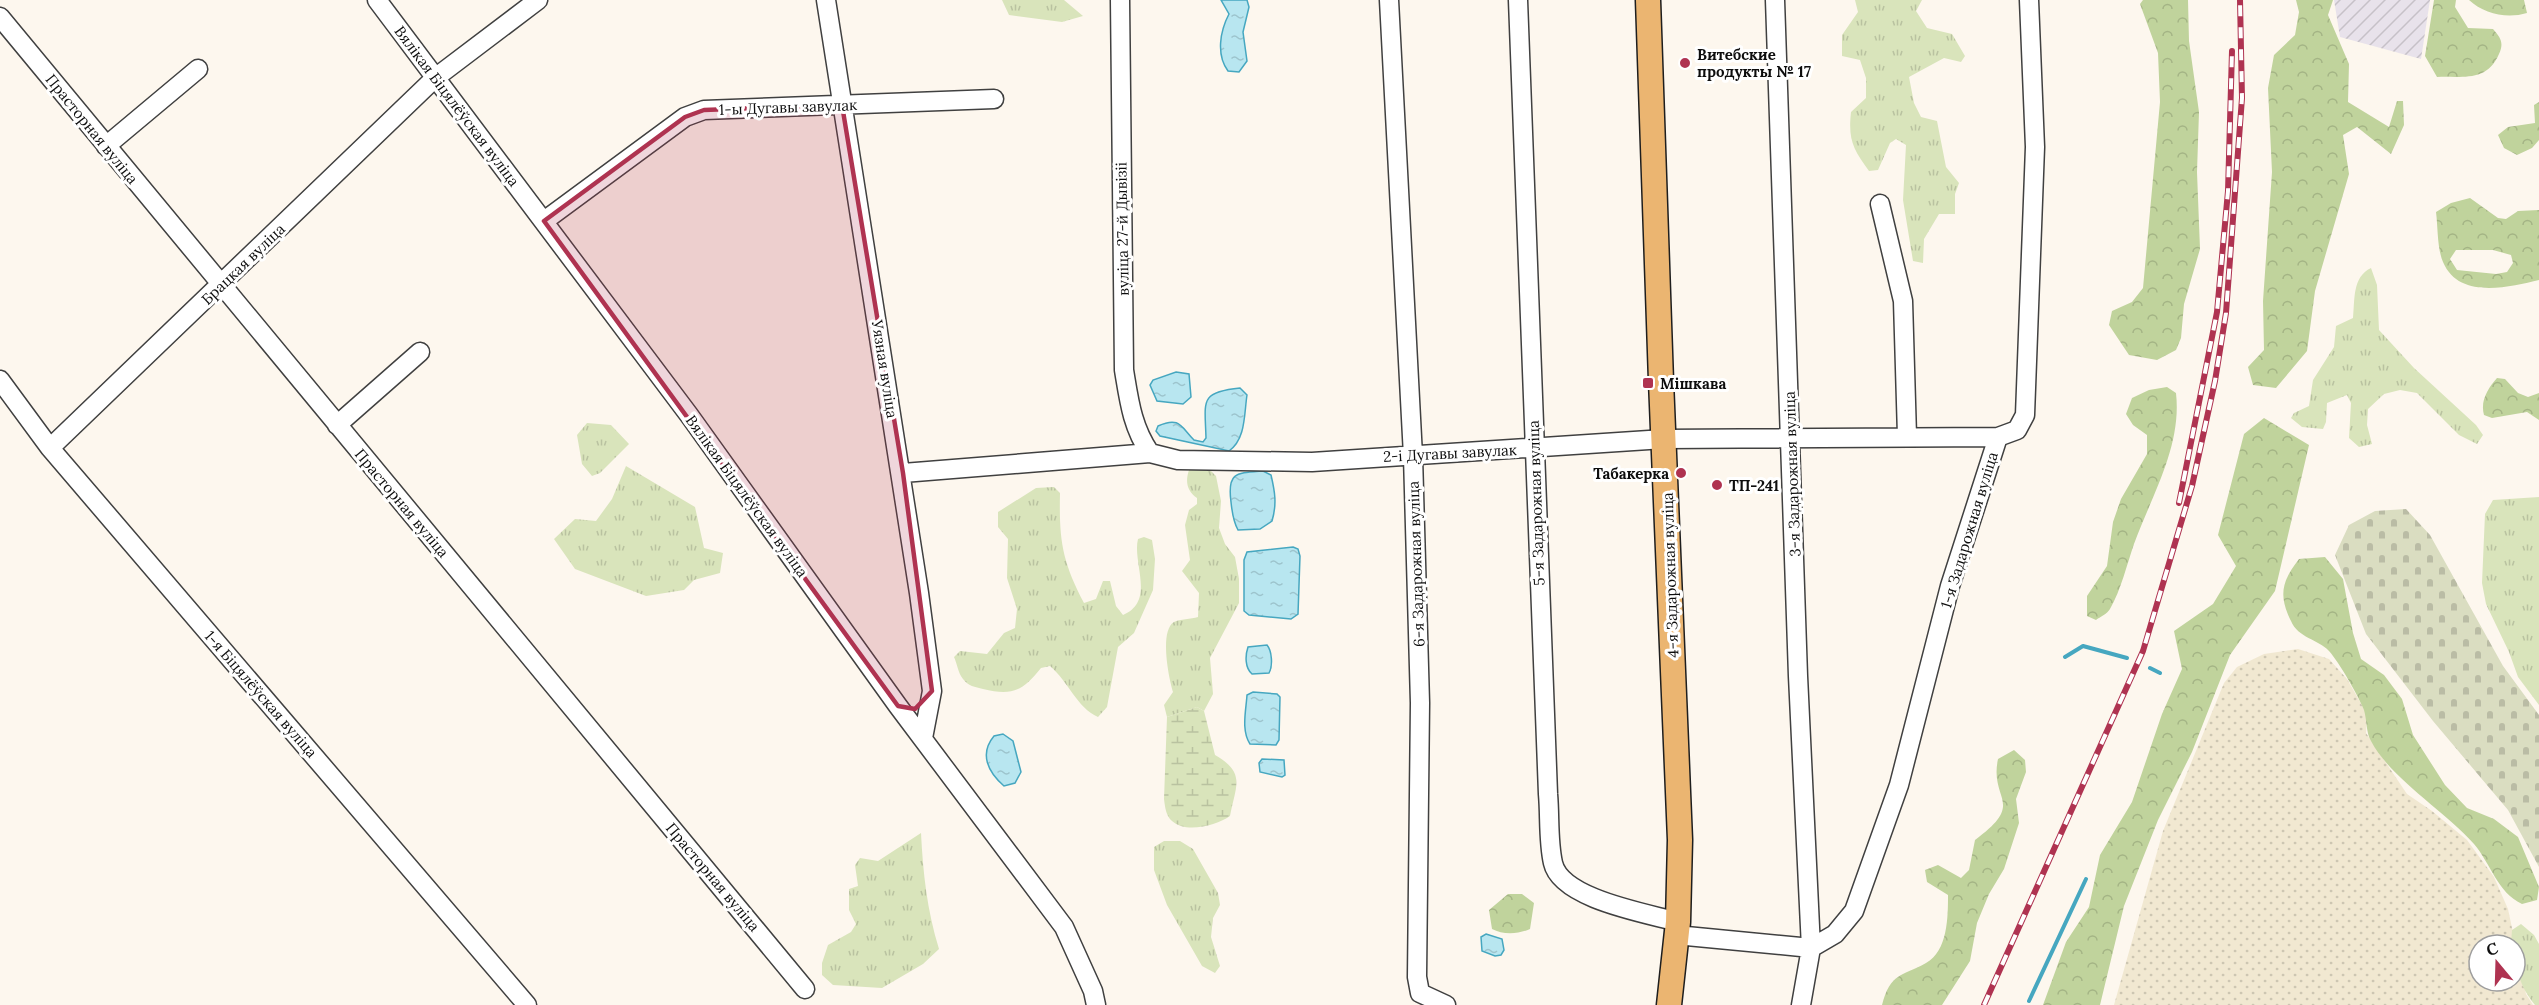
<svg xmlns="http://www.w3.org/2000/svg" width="2539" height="1005" font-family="Lora,serif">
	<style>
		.industrial { fill: url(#industrial-furrows) }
		.farmland { fill: url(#farmland-dots); fill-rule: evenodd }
		.grass { fill: url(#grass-tufts) }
		.forest { fill: url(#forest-crowns); fill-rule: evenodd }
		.wetland { fill: url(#wetland-marsh) }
		.cemetery { fill: url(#cemetery-stones) }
		.water { fill: url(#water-ripples); stroke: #46a7c0; stroke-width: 1.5 }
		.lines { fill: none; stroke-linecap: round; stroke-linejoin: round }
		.stream { stroke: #46a7c0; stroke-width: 4 }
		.minor-casing { stroke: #404040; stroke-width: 21 }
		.major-casing { stroke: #1e1e1e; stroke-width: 27 }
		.minor { stroke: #fff; stroke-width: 18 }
		.major { stroke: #ebb571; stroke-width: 24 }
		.rail-casing { stroke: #af3351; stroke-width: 6 }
		.rail { stroke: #fff; stroke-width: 4; stroke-dasharray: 11; stroke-linecap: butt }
		.marked { fill: #af3351; fill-opacity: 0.2; stroke: #af3351; stroke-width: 4.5; stroke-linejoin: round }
		.poi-dot { fill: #af3351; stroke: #fff; stroke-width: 2 }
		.labels { text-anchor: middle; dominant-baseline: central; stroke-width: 6; stroke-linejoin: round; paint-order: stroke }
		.poi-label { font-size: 15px; font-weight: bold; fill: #0d0d0d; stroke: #fff; text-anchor: start }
		.street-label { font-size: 15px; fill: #0d0d0d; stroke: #fff }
	</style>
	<defs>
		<pattern id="industrial-furrows" width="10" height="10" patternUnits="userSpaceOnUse" patternTransform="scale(1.5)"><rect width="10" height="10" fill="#e8e2eb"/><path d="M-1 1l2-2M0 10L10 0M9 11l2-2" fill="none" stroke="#c6c1c8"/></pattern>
		<pattern id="farmland-dots" width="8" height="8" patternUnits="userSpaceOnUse" patternTransform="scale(1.5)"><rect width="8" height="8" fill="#f1e8d1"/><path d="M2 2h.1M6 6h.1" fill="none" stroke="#cdc6b2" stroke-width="1.8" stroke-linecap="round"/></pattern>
		<pattern id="grass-tufts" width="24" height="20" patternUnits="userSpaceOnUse" patternTransform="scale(1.5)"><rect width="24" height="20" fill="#d9e4bb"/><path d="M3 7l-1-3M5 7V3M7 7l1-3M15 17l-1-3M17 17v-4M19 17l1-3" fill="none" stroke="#b9c2a0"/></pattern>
		<pattern id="forest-crowns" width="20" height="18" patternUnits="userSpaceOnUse" patternTransform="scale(1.5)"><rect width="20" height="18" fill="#c0d39c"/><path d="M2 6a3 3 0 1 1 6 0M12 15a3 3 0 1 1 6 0" fill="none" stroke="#a4b485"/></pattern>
		<pattern id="wetland-marsh" width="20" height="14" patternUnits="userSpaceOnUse" patternTransform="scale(1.5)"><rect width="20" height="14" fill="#d9e4bb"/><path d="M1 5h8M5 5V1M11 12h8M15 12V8" fill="none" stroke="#b9c2a0"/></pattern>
		<pattern id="cemetery-stones" width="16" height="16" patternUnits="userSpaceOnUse" patternTransform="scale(1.5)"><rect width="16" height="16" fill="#daddc1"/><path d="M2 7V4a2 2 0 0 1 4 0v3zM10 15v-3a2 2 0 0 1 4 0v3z" fill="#babca5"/></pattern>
		<pattern id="water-ripples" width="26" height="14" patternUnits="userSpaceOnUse" patternTransform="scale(1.5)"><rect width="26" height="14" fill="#b8e6f0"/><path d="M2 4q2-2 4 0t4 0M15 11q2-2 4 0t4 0" fill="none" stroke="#9dc4cd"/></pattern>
	</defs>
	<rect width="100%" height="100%" fill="#fdf7ee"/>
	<path class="industrial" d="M2334,0H2430L2421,59L2340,37Z"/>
	<path class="farmland" d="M2298,649L2329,659L2347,679L2367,714L2366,733L2407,794L2432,811L2467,840L2494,877L2508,909L2526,994L2533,1005H2114L2163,831L2224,683L2237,667L2264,654ZM2479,945H2515V981H2479Z"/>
	<path class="grass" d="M1002,0H1064L1083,16L1062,22L1009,15Z
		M1855,0H1922L1916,11L1927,28L1952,34L1965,56L1961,62L1944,58L1909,77L1914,103L1921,117L1937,121L1946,167L1959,183L1955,194V214H1939L1924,239L1923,263L1913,261L1903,200L1906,145L1896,139L1890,143L1878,170L1869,171C1853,149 1848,140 1851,112L1866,98V78L1860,60L1842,56V35L1858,12Z
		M2371,268L2377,285L2379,330L2414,368L2476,425L2483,435L2477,444L2459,435L2417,393L2400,390L2384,394L2368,409L2367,425L2372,444L2359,447L2349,438L2351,403L2347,395L2327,403L2326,422L2323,429L2302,427L2291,418L2294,413L2309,406L2313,380L2334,347L2336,326L2353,318C2355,300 2352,277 2371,268Z
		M587,423L611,425L629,444L600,473L592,476L582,464L577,435Z
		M626,466L695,507L704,548L723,553L720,573L694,580L684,590L646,596L575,569L554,539L575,519L596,521L612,499Z
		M1198,468L1209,469L1216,476L1221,501L1219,528L1225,544L1235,557L1239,579V603L1210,658L1213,694L1204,711L1197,707L1167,717L1164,705L1173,692C1169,679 1159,631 1174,622C1180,619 1191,619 1198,617L1199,593L1182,571L1190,560L1185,525L1189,510L1197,504V498C1187,491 1185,482 1189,470Z
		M1054,487L1060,493C1059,540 1062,561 1084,603L1096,599L1103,581H1110L1116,606L1123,615C1156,601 1132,563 1138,539L1144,537L1152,540L1155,559L1153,590L1134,633L1118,647L1107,707L1098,717C1077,708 1068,681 1050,666L1041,668C1023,691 1012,696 983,689C975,687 968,686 963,679C958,673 957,663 954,657L960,651L987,654L1004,633L1015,628L1017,609L1007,578L1008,539L998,527V512L1036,488Z
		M2539,497V705L2518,677L2509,652L2486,604L2482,583L2485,514L2493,500Z
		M921,833C923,873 927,910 939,949L923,964L882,988L833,985L822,975V963L828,945L851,932L856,924L849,910V889L858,886L855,865L860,858L878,861Z
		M1164,841H1180L1193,849L1218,893L1220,905L1213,918L1211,937L1220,966L1215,973L1202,966L1167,905L1154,870V847Z
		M2521,924L2534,935L2539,944V1005H2535C2520,986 2515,970 2515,945L2511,944L2512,930Z"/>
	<path class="forest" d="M2143,0H2188L2189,41L2199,112L2197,172L2200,249L2184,304L2181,338L2176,350L2157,360L2129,355L2109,325L2112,311L2132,302L2143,288L2160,102L2158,53L2140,4Z
		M2296,0H2333L2328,15L2349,64L2348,102L2389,127L2397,101H2403L2404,125L2391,154L2357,127L2343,135L2349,174L2315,291L2307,351L2276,388L2253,385L2248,367L2264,350L2263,301L2272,172L2268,88L2274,55L2295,35L2299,12Z
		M2434,0H2456L2455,7L2468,28L2493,29C2501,38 2504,43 2499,54C2487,82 2464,76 2437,77L2425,56Z
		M2469,0H2524L2527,13C2507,19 2484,14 2469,0Z
		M2539,102V140L2532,148L2517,155L2504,148L2498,135L2508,127L2535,123L2534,105Z
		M2470,198L2498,218L2506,219L2518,211L2539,210V280C2509,287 2459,300 2443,262C2437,248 2438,227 2436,212L2451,203ZM2456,250H2493L2511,255L2513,263L2507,272L2496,274L2457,270L2450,259Z
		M2497,378L2505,379L2518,393L2528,397L2539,393V420L2527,412L2492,418L2484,415C2480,401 2488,388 2497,378Z
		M2167,387L2176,393C2182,446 2152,495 2134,544C2127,564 2121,590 2110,609C2107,614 2100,617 2096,620L2087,616V596L2107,566L2113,522L2121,499L2147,454V435L2133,425L2126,414L2132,398L2149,390Z
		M2264,418L2309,445L2275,591L2230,655L2192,752L2158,820L2124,906L2100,1005H2043L2066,942L2089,907L2100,855L2132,802L2162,714L2182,669L2174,631L2213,604L2236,566L2218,535L2244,434Z
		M2325,557L2343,579L2353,633L2361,659L2384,675L2402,699L2413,735L2445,785L2467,808L2494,819L2518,837L2539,887L2537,900L2522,904C2497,892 2491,864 2474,844C2445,811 2391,779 2371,741C2366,733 2367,720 2364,710C2359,697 2339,662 2329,651C2318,639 2298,638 2291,621C2278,595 2282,581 2299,559Z
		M2014,750L2025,760L2026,772L2016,799L2019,823L2004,869L1989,894L1977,923L1970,961L1942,1005H1882C1891,972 1901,977 1926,963C1948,951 1948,916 1948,895L1927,882L1925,870L1938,865L1961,878L1969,870L1975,840C2027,802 1989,801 1998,759Z
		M1508,894H1522L1534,903L1530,929C1519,934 1503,935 1492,929L1489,910Z"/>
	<path class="wetland" d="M1197,707L1204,711L1215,755C1246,773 1236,785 1230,816C1217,825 1186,834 1172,821C1166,816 1165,807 1164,799L1167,717Z"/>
	<path class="cemetery" d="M2406,509L2430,535L2503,666L2539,715V867L2508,810L2433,721L2366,634L2335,555L2349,525L2375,511Z"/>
	<path class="water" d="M1221,0H1247L1249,7L1243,32L1247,61L1239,72L1228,71C1216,55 1220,31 1229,14Z
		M1176,372L1189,374L1191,397L1183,404L1157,401L1150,385L1153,380Z
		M1240,388L1247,395C1244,414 1246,439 1229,451L1160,436L1156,431L1158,426C1180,416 1181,427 1194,440L1203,442L1206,438C1205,401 1199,392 1240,388Z
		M1263,471L1271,475C1275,492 1277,504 1272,521L1260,529L1238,530C1233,521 1232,512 1231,502C1227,472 1236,473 1263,471Z
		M1293,547L1298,549L1300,556L1298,614L1291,619L1249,615L1244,611V560L1247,552Z
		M1267,645C1272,651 1273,666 1269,673L1252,674C1245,668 1245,656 1248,647Z
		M1253,692L1277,694L1280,697L1279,740L1276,745L1250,744C1241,730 1246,711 1247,695Z
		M1003,734L1013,741L1021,772L1015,783L1004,786C988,772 979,754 994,736Z
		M1262,759L1284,760L1285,775L1282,777L1260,772L1259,763Z
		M1486,934L1502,939L1504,950L1501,955L1495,956L1482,951L1481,937Z"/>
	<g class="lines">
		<path class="stream" d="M2065,657L2083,646L2127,658
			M2150,668L2160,673
			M2029,1001L2086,879"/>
		<g class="minor-casing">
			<path id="minor" d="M377,0L689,415L898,706L1064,927L1093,991L1096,1005
				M826,0L919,593L932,691L923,738
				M1120,0L1124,370C1129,400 1132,427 1150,453
				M1389,0L1413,456L1420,703L1417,977L1420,993L1446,1005
				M1518,0L1548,794C1550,816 1548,841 1553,863C1561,899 1646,913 1678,922
				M0,17L805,989
				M106,146L198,69
				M1880,204L1903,301L1907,436
				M544,221L685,117L704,110L994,99
				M0,380L50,448L527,1005
				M337,425L420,352
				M50,448L435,78L538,0
				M903,473L1150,453L1178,460L1312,462L1664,439L1998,437
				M1676,935L1811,948L1798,676L1775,0
				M1801,1005L1811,948L1835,934L1854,911L1899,785L1950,586L1998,437L2017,430L2025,415L2035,147L2029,0"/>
		</g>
		<g class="major-casing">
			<path id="major" d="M1648,0L1661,381L1680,840L1678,922L1669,1005"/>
		</g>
		<use href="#minor" class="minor"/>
		<use href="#major" class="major"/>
		<g class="rail-casing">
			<path id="rail" d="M2179,503L2217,312L2228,191L2232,51
				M1984,1005L2143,651L2192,486L2215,381L2226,313L2242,98L2240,0"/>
		</g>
		<use href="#rail" class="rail"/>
	</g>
	<path class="marked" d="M842,105L903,473L932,691L915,709L898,706L544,221L685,117L704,110Z"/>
	<g class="poi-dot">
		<circle cx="1685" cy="63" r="6"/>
		<rect x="1642" y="377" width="12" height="12" rx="3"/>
		<circle cx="1681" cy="473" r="6"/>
		<circle cx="1717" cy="485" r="6"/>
	</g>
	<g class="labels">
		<g class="poi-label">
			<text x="1697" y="54">Витебские<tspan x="1697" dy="17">продукты № 17</tspan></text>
			<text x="1660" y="383">Мішкава</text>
			<text x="1669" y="473" text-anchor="end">Табакерка</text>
			<text x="1729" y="485">ТП-241</text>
		</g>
		<g class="street-label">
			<text transform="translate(457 106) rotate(53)">Вялікая Біцялёўская вуліца</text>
			<text transform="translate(788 107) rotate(-2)">1-ы Дугавы завулак</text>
			<text transform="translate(92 129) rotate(51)">Прасторная вуліца</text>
			<text transform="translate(1122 229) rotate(-91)">вуліца 27-й Дывізіі</text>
			<text transform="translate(243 264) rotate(-44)">Брацкая вуліца</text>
			<text transform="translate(885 369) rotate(81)">Уязная вуліца</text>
			<text transform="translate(1450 453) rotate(-3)">2-і Дугавы завулак</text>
			<text transform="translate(1792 474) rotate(-92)">3-я Задарожная вуліца</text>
			<text transform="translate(747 496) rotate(54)">Вялікая Біцялёўская вуліца</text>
			<text transform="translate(402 503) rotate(50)">Прасторная вуліца</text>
			<text transform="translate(1536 503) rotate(-92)">5-я Задарожная вуліца</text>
			<text transform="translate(1969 530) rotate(-73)">1-я Задарожная вуліца</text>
			<text transform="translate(1416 564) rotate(-92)">6-я Задарожная вуліца</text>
			<text transform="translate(1670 575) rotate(-92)">4-я Задарожная вуліца</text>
			<text transform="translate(261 694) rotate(49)">1-я Біцялёўская вуліца</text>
			<text transform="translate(713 877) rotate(50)">Прасторная вуліца</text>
		</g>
	</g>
	<g transform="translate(2497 963) rotate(341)"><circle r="28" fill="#ffffff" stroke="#9e9e9e" stroke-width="1.5"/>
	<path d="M0-4.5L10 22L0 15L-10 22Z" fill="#af3351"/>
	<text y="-9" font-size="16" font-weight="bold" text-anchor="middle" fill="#0d0d0d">С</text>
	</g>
</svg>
